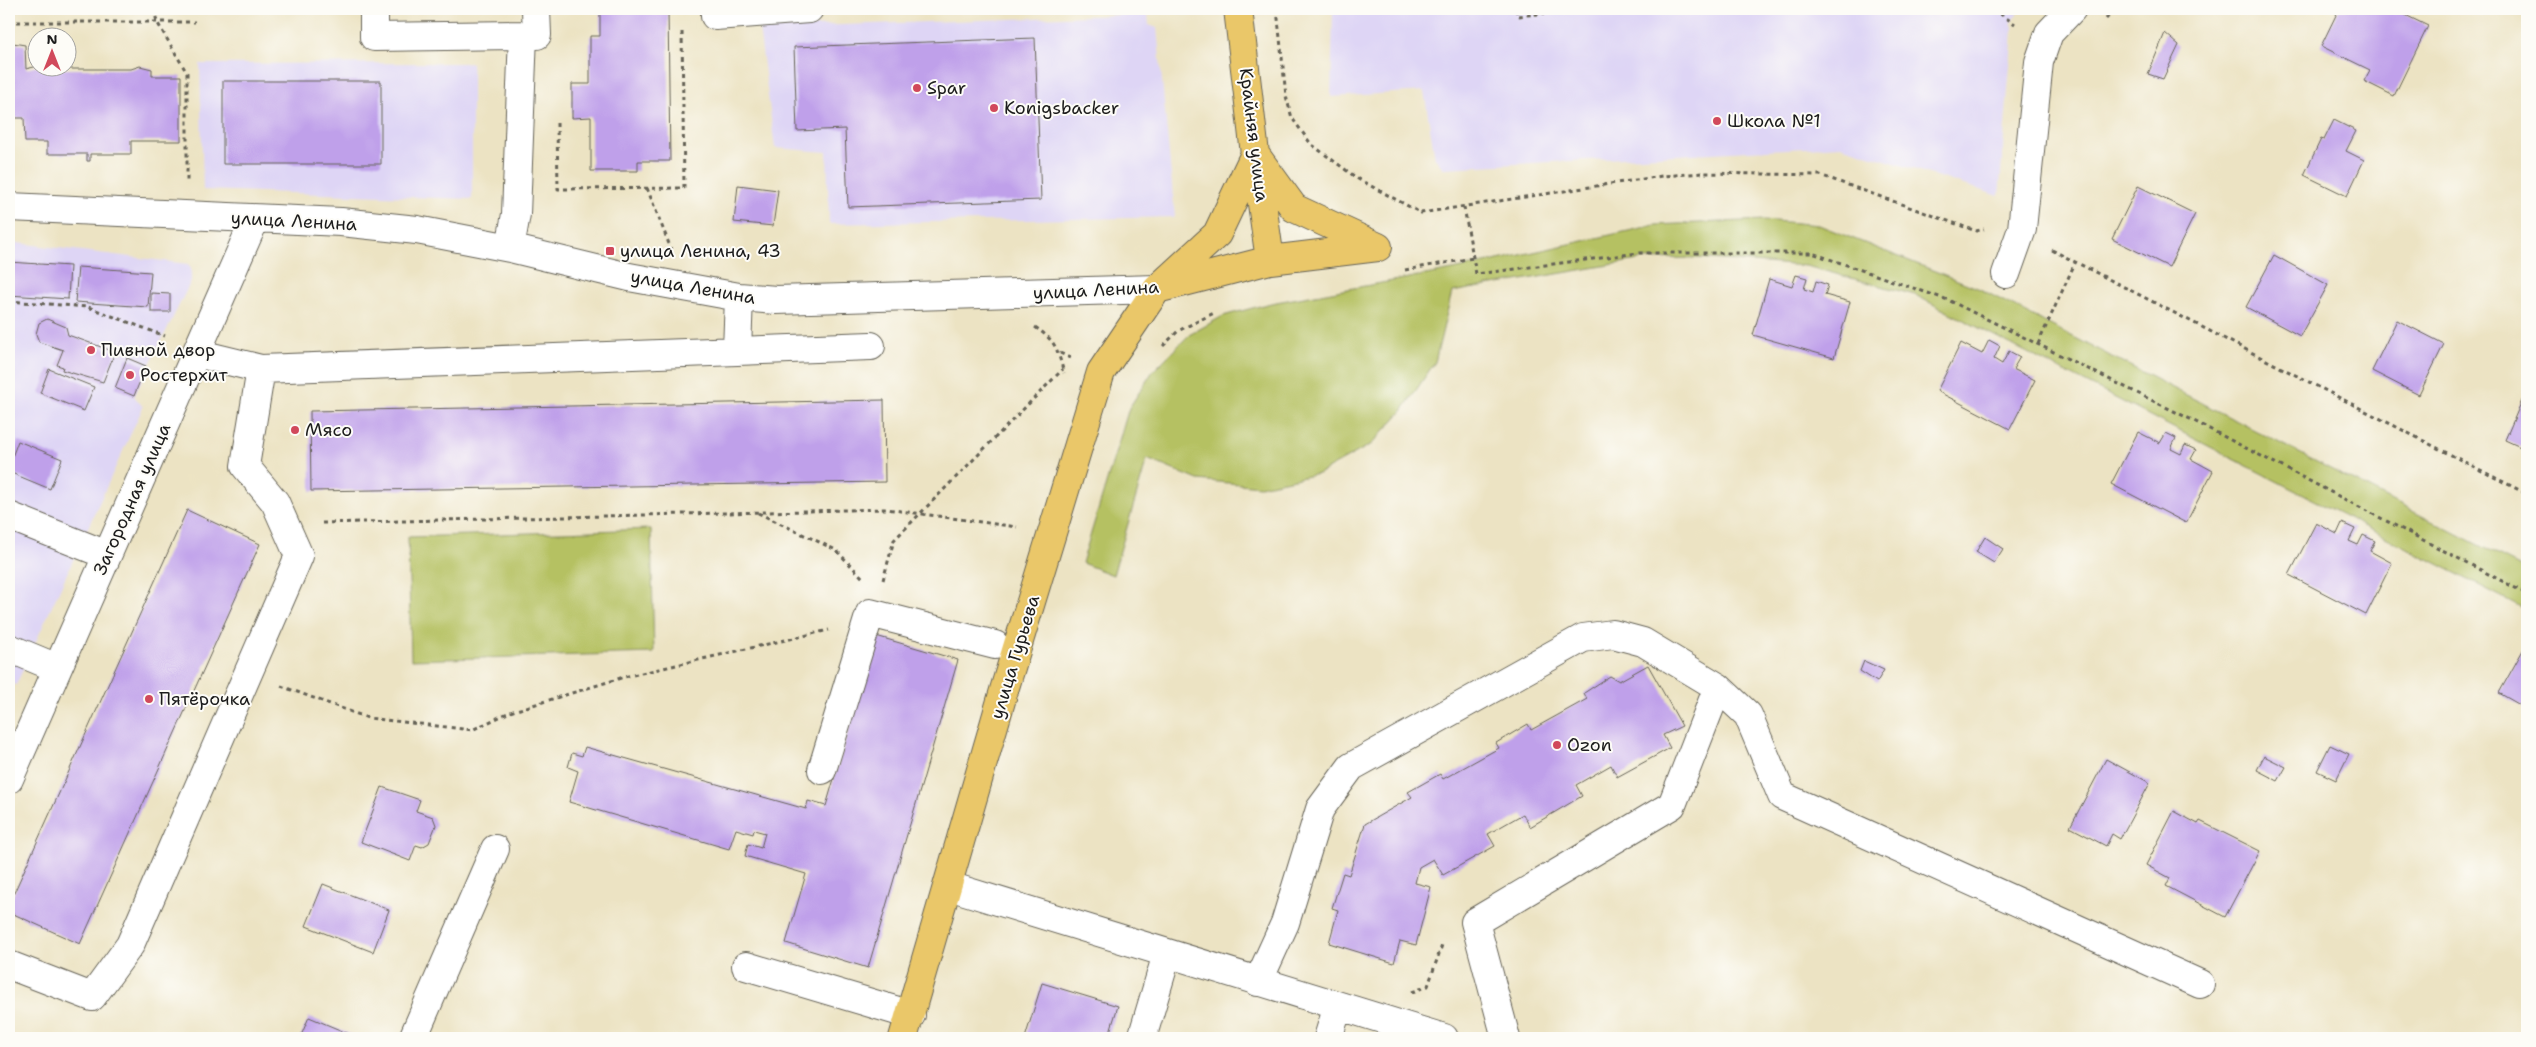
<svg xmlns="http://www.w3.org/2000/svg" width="2536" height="1047" font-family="'Shantell Sans',sans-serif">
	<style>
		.built { fill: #ded5f5 }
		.green { fill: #b5c162; stroke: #686e3f }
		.building { fill: #bfa0ea }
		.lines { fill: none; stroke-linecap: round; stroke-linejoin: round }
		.minor-casing { stroke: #656256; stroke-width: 30 }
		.major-casing { stroke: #656256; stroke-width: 30 }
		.path { stroke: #656256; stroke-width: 3; stroke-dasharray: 4 4; stroke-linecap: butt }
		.minor { stroke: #fff; stroke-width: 28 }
		.major { stroke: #eac769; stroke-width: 28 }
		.poi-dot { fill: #d1495b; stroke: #fdfcf7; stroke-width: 2 }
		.labels { text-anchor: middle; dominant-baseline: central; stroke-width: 4; stroke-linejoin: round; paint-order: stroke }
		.poi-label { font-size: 18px; fill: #1c1c1c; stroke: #fdfcf7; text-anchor: start }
		.street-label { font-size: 18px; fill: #1c1c1c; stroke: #fdfcf7 }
	</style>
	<rect width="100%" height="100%" fill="#fdfcf7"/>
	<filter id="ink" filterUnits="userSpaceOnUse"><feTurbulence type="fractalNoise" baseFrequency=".02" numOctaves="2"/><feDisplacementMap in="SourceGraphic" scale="10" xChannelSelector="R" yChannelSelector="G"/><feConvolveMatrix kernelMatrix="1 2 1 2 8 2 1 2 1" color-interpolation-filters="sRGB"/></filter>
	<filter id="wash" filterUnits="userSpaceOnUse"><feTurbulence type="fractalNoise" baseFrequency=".0096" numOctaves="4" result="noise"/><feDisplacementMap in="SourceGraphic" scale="20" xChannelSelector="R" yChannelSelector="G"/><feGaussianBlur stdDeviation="1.12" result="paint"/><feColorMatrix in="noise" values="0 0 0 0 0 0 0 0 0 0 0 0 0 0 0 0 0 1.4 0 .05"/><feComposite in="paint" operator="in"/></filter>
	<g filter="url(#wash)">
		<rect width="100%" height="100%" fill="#ece3c3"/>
		<path class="built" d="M1333,9H2021L2011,22L2013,29L1999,196L1841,146L1443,168L1435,158L1424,91L1331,97Z
			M1148,14L1149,25L1157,28L1175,217L829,224L827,152L775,148L759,28Z
			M472,63V199L203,190L200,64Z
			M9,242L188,264L191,268V281L134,396L143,407L16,685L9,682Z"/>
		<path class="green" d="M1764,220L1819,225L1980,289L2527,570V610L1915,295L1806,266L1697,258L1644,259L1452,292L1435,362L1402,411L1372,444L1318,474L1260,486L1198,480L1147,459L1113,575L1082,563L1129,408L1153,371L1189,335L1223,316L1271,303L1453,270L1655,225Z
			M651,529L654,653L411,660L408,537Z"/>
		<g id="blocks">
			<path class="building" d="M600,9H668L670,161H638V171H591V117L572,118V84H590V36H600Z
				M2339,9H2393L2428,26L2394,96L2364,81L2370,70L2321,46Z
				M2165,33L2179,45L2163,79L2148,74Z
				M1035,38L1041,200L848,207L845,129L797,131L794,47Z
				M13,43L25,45L26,69L38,66L46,69H131L140,66L152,69V76H181V141H131V154H90V161H87V154H47V142H25L24,118H9V44Z
				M223,81H381V164H223Z
				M2334,120L2356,131L2346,151L2364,160L2347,196L2304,175L2321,139L2324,140Z
				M738,185L778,190L773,226L734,222Z
				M2138,186L2195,214L2169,267L2112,239Z
				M2274,255L2328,285L2300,336L2246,307Z
				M9,262L70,266L68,299L9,295Z
				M78,267L151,272L148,307L75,302Z
				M1796,275L1807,278L1804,289L1813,292L1816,281L1828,285L1825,295L1850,302L1834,358L1753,335L1769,279L1792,286Z
				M151,293L170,294V312H151Z
				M47,319L66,327L68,335L115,352L103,382L62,370L63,367L57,365L63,350L39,342L36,334L39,323Z
				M2397,320L2444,344L2419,395L2372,371Z
				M1989,340L2000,346L1994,359L2002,364L2009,351L2020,357L2013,369L2035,380L2010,429L1937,391L1961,343L1982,354Z
				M127,358L146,366L134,396L115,388Z
				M49,369L94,387L84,411L40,393Z
				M2527,389V450L2505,440Z
				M884,400L885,482L311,491L310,411Z
				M2138,432L2160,443L2166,433L2176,438L2171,449L2181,454L2185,445L2196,450L2191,459L2213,471L2186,523L2111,484Z
				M18,441L62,459L50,489L9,472V465Z
				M187,510L260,544L80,944L9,912V904Z
				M2316,523L2337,534L2342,523L2355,529L2349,541L2358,545L2363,535L2375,541L2370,551L2392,563L2366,615L2289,575Z
				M1985,537L2003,549L1994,563L1976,552Z
				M876,636L958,660L868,968L786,943L806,874L745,856L748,844L761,848L765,833L754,830L753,834L736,829L729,849L569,802L578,771L568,767L572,753L582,756L585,747L806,809L808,801L826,806Z
				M2527,643V709L2499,693Z
				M1864,661L1884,670L1877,682L1860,671Z
				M1648,665L1682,726L1663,735L1670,748L1617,777L1611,765L1576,785L1582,796L1530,827L1523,814L1488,834L1495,846L1443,875L1433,859L1419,867L1415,883L1431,887L1416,945L1400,941L1394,963L1329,943L1338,910L1332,908L1343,873L1349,875L1365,824L1412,797L1408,792L1440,774L1443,779L1499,748L1496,743L1528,724L1531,730L1587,699L1584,693L1610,676L1619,681Z
				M2330,745L2349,754L2336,780L2317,771Z
				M2264,756L2286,767L2278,781L2257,770Z
				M2106,759L2150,783L2120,839L2112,834L2106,846L2070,827Z
				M382,787L420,800L416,811L433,817L436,825L429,843L422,847L416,845L410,861L361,842Z
				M2174,811L2198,824L2200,821L2260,851L2225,917L2166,886L2170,878L2146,865Z
				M323,884L389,910L373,952L306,926Z
				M1042,983L1118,1006L1108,1038H1025Z
				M309,1017L359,1038H300Z"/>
		</g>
	</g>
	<g filter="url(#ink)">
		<use href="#blocks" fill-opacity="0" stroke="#656256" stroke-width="1"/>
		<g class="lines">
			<g class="minor-casing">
				<path id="minor" d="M374,9V37L523,35
					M715,9V16L809,9
					M9,207L341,222L417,230L510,248L629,277L739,297L776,300L1157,289
					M510,248L516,214L523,35H537L536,9
					M2006,274L2022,229L2039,62L2049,33L2072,9
					M737,350L739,297
					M196,353L261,369L871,346
					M9,516L107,555
					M9,648L57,668
					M1718,687L1748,715L1782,796L2200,984
					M822,770L870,613L995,645
					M9,779L255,219
					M949,886L1444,1038
					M9,965L92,997L130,945L299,556L275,502L245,466L261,369
					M746,966L911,1015
					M1258,982L1285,923L1320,809L1351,767L1583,638L1613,634L1643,642L1718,687L1672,805L1475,922L1506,1038
					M413,1038L495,849
					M1142,1038L1167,954
					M1328,1038L1338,1006"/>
			</g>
			<g class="major-casing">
				<path id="major" d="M1238,9L1255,154L1270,260
					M1257,157L1294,208L1378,247
					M1161,288L1270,260L1378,247
					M903,1038L1005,687L1101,372L1157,289L1217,234L1255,154"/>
			</g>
			<path class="path" d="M154,9L157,22L187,73V182
				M1277,9L1286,96L1292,118L1311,144L1358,179L1421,213L1662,176L1703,173L1820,175L1976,231L1984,229
				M1516,9L1518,16L1587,9
				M1993,9L2015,24
				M2106,19L2111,13L2123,9
				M9,22H195
				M557,123L558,189L684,188L682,29
				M647,188L671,249
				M1464,207L1476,274L1639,253H1812L1948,300L2192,420L2527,594
				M2052,250L2527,494
				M1405,270L1473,258
				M9,301L88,307L165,336
				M1035,327C1057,342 1057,349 1064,373
				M2038,344L2075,263
				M1163,346L1178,331L1214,313
				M1060,353L1071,358
				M758,513L836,550L864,579
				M322,523L886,509L1017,527
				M883,580L894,540L1063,369
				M281,686L368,718L472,730L510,712L624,677L829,630
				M1412,992L1428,986L1443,942"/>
			<use href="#minor" class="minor"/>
			<use href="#major" class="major"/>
		</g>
	</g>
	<g class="poi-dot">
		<circle cx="917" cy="88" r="5"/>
		<circle cx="994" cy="108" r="5"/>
		<circle cx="1717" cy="121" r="5"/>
		<rect x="605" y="246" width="10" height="10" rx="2.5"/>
		<circle cx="91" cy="350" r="5"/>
		<circle cx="130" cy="375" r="5"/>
		<circle cx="295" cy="430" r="5"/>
		<circle cx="149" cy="699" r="5"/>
		<circle cx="1557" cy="745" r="5"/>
	</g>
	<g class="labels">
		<g class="poi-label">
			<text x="927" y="88">Spar</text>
			<text x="1004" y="108">Konigsbacker</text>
			<text x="1727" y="121">Школа №1</text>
			<text x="620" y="251">улица Ленина, 43</text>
			<text x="101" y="350">Пивной двор</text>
			<text x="140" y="375">Ростерхит</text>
			<text x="305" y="430">Мясо</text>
			<text x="159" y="699">Пятёрочка</text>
			<text x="1567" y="745">Ozon</text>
		</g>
		<g class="street-label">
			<text transform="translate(1254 135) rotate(83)">Крайняя улица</text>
			<text transform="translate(294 221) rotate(3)">улица Ленина</text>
			<text transform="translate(693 287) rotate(10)">улица Ленина</text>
			<text transform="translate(1096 290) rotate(-3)">улица Ленина</text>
			<text transform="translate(132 499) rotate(-66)">Загородная улица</text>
			<text transform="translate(1015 657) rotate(-73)">улица Гурьева</text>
		</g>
	</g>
	<rect width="2536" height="1047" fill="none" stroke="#fdfcf7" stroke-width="30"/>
	<g transform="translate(52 52)"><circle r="24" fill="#fdfcf7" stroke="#a3a29f"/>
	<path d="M0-4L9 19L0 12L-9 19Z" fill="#d1495b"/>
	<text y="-8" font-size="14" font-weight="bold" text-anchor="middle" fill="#1c1c1c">N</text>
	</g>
</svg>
